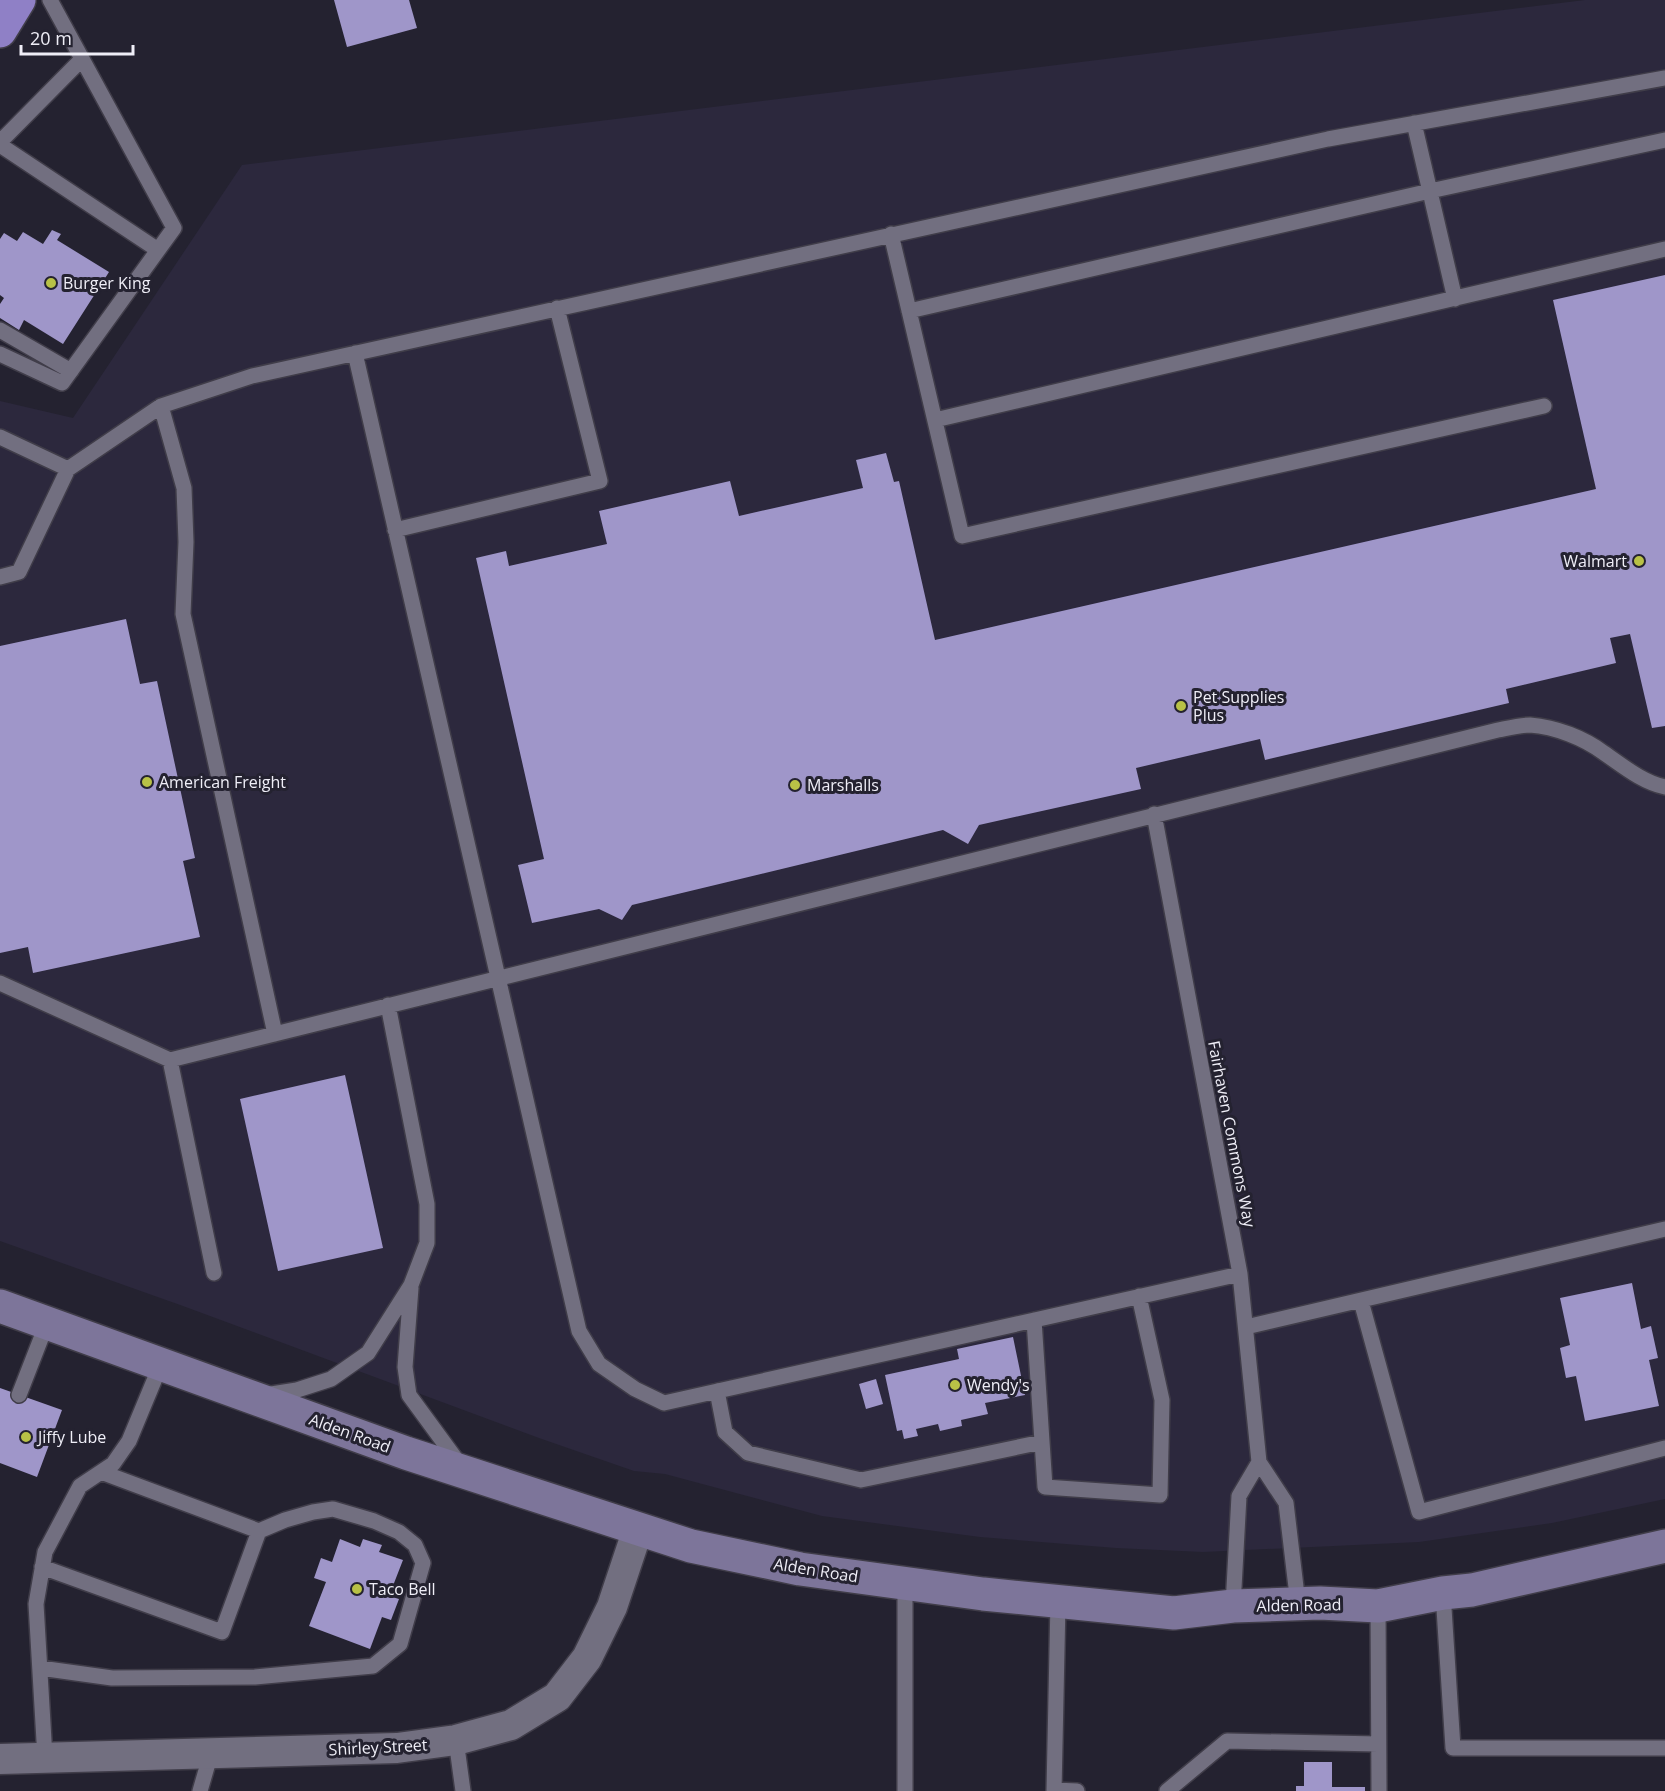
<svg xmlns="http://www.w3.org/2000/svg" width="1665" height="1791" font-family="'Open Sans',sans-serif">
	<style>
		.built { fill: #2c283d }
		.building { fill: #9f96c9 }
		.lines { fill: none; stroke-linecap: round; stroke-linejoin: round }
		.service-casing { stroke: #403d49; stroke-width: 18 }
		.minor-casing { stroke: #403d49; stroke-width: 33 }
		.secondary-casing { stroke: #403d49; stroke-width: 36 }
		.trunk-casing { stroke: #403d49; stroke-width: 36 }
		.service { stroke: #726f80; stroke-width: 15 }
		.minor { stroke: #726f80; stroke-width: 30 }
		.secondary { stroke: #7d759a; stroke-width: 33 }
		.trunk { stroke: #8f80c6; stroke-width: 33 }
		.poi-dot { fill: #b8c146; stroke: #242230; stroke-width: 2 }
		.labels { text-anchor: middle; dominant-baseline: central; stroke-width: 6; stroke-linejoin: round; paint-order: stroke }
		.poi-label { font-size: 16px; fill: #efeef7; stroke: #242230; text-anchor: start }
		.street-label { font-size: 16px; fill: #efeef7; stroke: #242230 }
	</style>
	<rect width="100%" height="100%" fill="#242230"/>
	<path class="built" d="M1585,0H1665V1499L1552,1523L1419,1542L1203,1552L1116,1548L980,1537L822,1516L665,1474L634,1471L539,1438L183,1306L0,1241V401L73,418L242,165Z"/>
	<path class="building" d="M334,0H409L417,28L347,47Z
		M52,230L61,234L57,240L109,272L63,344L24,320L19,330L0,318V304L4,298L0,295V239L4,233L17,241L23,232L43,244Z
		M1665,275V726L1652,728L1630,634L1610,638L1616,663L1506,689L1509,703L1265,760L1260,739L1136,768L1141,789L979,825L968,844L943,830L632,905L622,920L599,909L532,923L518,865L544,859L476,558L506,551L509,566L607,544L599,511L730,481L739,516L863,488L856,460L886,453L894,482L899,481L935,640L1596,489L1553,300Z
		M126,619L140,684L157,681L195,858L183,861L200,937L33,973L28,947L0,953V646Z
		M345,1075L383,1248L278,1271L240,1099Z
		M1632,1283L1641,1329L1651,1326L1658,1358L1649,1360L1659,1406L1585,1421L1576,1376L1566,1378L1560,1348L1570,1345L1560,1298Z
		M1013,1337L1025,1395L985,1403L988,1414L961,1420L962,1426L940,1431L938,1424L916,1429L918,1436L904,1439L902,1430L897,1431L885,1375L959,1359L957,1349Z
		M876,1379L883,1404L866,1409L859,1384Z
		M0,1388L62,1410L37,1477L0,1463Z
		M340,1539L360,1547L363,1539L382,1545L379,1552L403,1560L389,1596L399,1599L391,1620L382,1617L370,1649L309,1626L326,1582L314,1578L321,1558L332,1562Z
		M1304,1762H1332V1787H1365V1791H1296V1786H1304Z"/>
	<g class="lines">
		<g class="service-casing">
			<path id="service" d="M1414,123L1455,299
				M0,142L82,59
				M0,145L158,250
				M891,234L962,536L1544,406
				M909,311L1430,191L1665,140
				M0,330L71,371
				M355,353L579,1331L599,1364L635,1389L664,1403L1240,1274
				M0,354L62,383L174,228L50,0
				M161,406L184,488L186,542L183,614L275,1034
				M935,420L1665,249
				M0,437L68,469L161,406L252,376L1328,139L1665,78
				M395,530L600,481L557,308
				M0,577L19,572L68,469
				M1154,814L1240,1274L1259,1462L1286,1503L1298,1604
				M0,983L170,1060L1498,730C1508,728 1520,725 1530,725C1556,727 1584,738 1604,753C1623,766 1642,782 1665,787
				M170,1060L214,1273
				M411,1288L405,1367L409,1395L461,1466
				M1361,1301L1419,1512L1665,1448
				M1034,1320L1045,1487L1160,1495L1162,1400L1139,1296
				M1246,1327L1665,1229
				M717,1391L725,1432L748,1453L861,1480L1042,1442
				M19,1395L47,1323
				M265,1395L297,1390L331,1379L368,1353L411,1285L427,1243V1204L388,1005
				M42,1567L222,1632L259,1531L101,1472
				M1443,1593L1453,1748H1665
				M1233,1606L1239,1496L1259,1462
				M1378,1606L1379,1791
				M40,1668L112,1678L255,1677L373,1666L400,1644L423,1563L415,1545L399,1532L374,1521L333,1509L313,1512L285,1520L259,1531
				M456,1740L463,1791
				M45,1758L36,1604L45,1552L80,1486L113,1464L129,1441L161,1364
				M1054,1790L1077,1791
				M200,1791L211,1753
				M905,1791V1583
				M1054,1791L1058,1602
				M1167,1791L1227,1741L1378,1744"/>
		</g>
		<g class="minor-casing">
			<path id="minor" d="M0,1759L397,1748L456,1740L511,1725L557,1697L587,1658L612,1607L638,1529"/>
		</g>
		<g class="secondary-casing">
			<path id="secondary" d="M0,1306L406,1453L691,1546L800,1569L983,1594L1174,1613L1233,1606L1320,1603L1378,1606L1443,1593L1472,1590L1665,1546"/>
		</g>
		<g class="trunk-casing">
			<path id="trunk" d="M0,31L19,0"/>
		</g>
		<use href="#service" class="service"/>
		<use href="#minor" class="minor"/>
		<use href="#secondary" class="secondary"/>
		<use href="#trunk" class="trunk"/>
	</g>
	<g class="poi-dot">
		<circle cx="51" cy="283" r="6"/>
		<circle cx="1639" cy="561" r="6"/>
		<circle cx="1181" cy="706" r="6"/>
		<circle cx="147" cy="782" r="6"/>
		<circle cx="795" cy="785" r="6"/>
		<circle cx="955" cy="1385" r="6"/>
		<circle cx="26" cy="1437" r="6"/>
		<circle cx="357" cy="1589" r="6"/>
	</g>
	<g class="labels">
		<g class="poi-label">
			<text x="63" y="283">Burger King</text>
			<text x="1627" y="561" text-anchor="end">Walmart</text>
			<text x="1193" y="697">Pet Supplies<tspan x="1193" dy="18">Plus</tspan></text>
			<text x="159" y="782">American Freight</text>
			<text x="807" y="785">Marshalls</text>
			<text x="967" y="1385">Wendy's</text>
			<text x="38" y="1437">Jiffy Lube</text>
			<text x="369" y="1589">Taco Bell</text>
		</g>
		<g class="street-label">
			<text transform="translate(1232 1134) rotate(79)">Fairhaven Commons Way</text>
			<text transform="translate(350 1433) rotate(20)">Alden Road</text>
			<text transform="translate(816 1570) rotate(9)">Alden Road</text>
			<text transform="translate(1299 1605) rotate(-1)">Alden Road</text>
			<text transform="translate(378 1747) rotate(-3)">Shirley Street</text>
		</g>
	</g>
	<path d="M21 45v9h112v-9" fill="none" stroke="#efeef7" stroke-width="3"/>
	<text x="30" y="45" font-size="18" fill="#efeef7" stroke="#242230" stroke-width="4.5" paint-order="stroke">20 m</text>
</svg>
